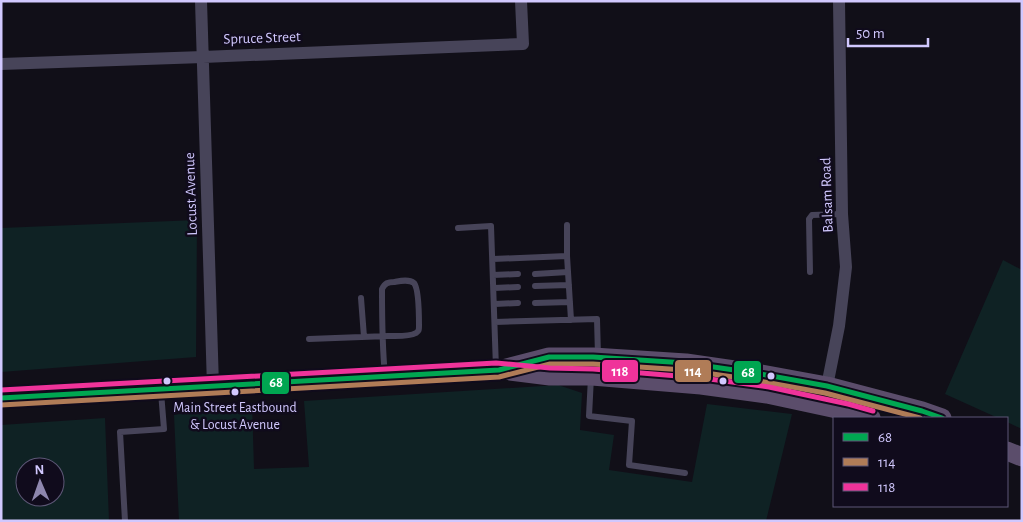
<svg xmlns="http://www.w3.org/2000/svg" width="1023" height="522" font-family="'Alegreya Sans',sans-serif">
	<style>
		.green { fill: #0f2224; fill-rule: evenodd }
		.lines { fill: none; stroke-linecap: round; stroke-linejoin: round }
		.lane { stroke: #474459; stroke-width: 6 }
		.street { stroke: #474459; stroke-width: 12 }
		.primary { stroke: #5b4d6b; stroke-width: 19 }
		.bus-1-casing { stroke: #100b1c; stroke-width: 9 }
		.bus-2-casing { stroke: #100b1c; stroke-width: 9 }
		.bus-3-casing { stroke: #100b1c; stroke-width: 9 }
		.bus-1 { stroke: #00a651; stroke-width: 5 }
		.bus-2 { stroke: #b07c57; stroke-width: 5 }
		.bus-3 { stroke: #ef339a; stroke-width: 5 }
		.bus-dot { fill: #d1c8fe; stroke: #100b1c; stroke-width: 2 }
		.labels { text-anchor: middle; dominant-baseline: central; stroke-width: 5; stroke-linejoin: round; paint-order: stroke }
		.bus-label { font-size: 14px; fill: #d1c8fe; stroke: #100b1c }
		.street-label { font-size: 15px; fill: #d1c8fe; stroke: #100b1c }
		.line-badge { stroke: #100b1c; stroke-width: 2 }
		.badge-label { font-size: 14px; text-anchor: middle; font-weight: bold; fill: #fff }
	</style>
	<rect width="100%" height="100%" fill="#110f18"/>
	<path class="green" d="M197,220L196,357L1,372V228Z
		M1003,260L1022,270V429L1007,422V418H998L945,394Z
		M558,385L582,393L580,430L614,435L609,470L692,482L707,404L792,414L766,521H179L174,415L252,403L254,469L309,467L304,401Z
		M105,418L109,521H1V425ZM25,467H55V497H25Z"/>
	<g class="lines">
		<path class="lane" d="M567,225V256
			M458,228L491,226L496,368
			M493,259L567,256L571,320
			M810,272L809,219L812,215L842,214
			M535,274L568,272
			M493,275L518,274
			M535,286L569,285
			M494,288L518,287
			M361,298L364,337
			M535,303L570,302
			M495,304L518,303
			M495,322L597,319L598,356
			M309,339C335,338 362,337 388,336C396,336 409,337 416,333C419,331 419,330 419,326C419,318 419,289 414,283C409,279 400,281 394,282C388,282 385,283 382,289C382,318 382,346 385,375
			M591,377L589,416L632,421L629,465L685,473
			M125,521L120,432L164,429L161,392"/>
		<path class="street" d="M201,1L213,386
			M1,64L203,57L523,44L521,1
			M827,386L839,326L846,267L842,214L839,1"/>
		<path class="primary" d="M510,371L550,376H592L701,385L767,394L846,411L871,418
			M1,398L499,370L549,357H593L686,363L755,373L827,386L922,411L942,418
			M1007,451L1022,457"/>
		<g class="bus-1-casing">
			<path id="bus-1" d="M1,398L499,370L549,357H593L686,363L755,373L827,386L922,411L942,418"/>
		</g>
		<g class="bus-2-casing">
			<path id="bus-2" d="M1,405L499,377L550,364H593L685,370L754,380L825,393L920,418"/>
		</g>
		<g class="bus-3-casing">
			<path id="bus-3" d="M1,390L496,363L550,368L593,369L702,378L769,387L848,404L873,411"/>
		</g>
		<use href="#bus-1" class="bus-1"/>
		<use href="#bus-2" class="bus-2"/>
		<use href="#bus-3" class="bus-3"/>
	</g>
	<g class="bus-dot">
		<circle cx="771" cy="376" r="4.5"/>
		<circle cx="167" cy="381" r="4.5"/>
		<circle cx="723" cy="381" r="4.5"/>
		<circle cx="235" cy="392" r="4.5"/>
	</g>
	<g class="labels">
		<g class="bus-label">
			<text x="235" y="408">Main Street Eastbound<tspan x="235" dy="17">&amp; Locust Avenue</tspan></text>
		</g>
		<g class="street-label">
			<text transform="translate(262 38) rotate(-2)">Spruce Street</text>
			<text transform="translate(191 194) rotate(-92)">Locust Avenue</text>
			<text transform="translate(827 195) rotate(-92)">Balsam Road</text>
		</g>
	</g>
	<g class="line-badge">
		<rect x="674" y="359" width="38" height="24" rx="5" fill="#b07c57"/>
		<rect x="601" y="359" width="38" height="24" rx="5" fill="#ef339a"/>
		<rect x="733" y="360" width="29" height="24" rx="5" fill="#00a651"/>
		<rect x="261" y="371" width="29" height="24" rx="5" fill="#00a651"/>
	</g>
	<g class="badge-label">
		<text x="693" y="376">114</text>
		<text x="620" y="376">118</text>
		<text x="748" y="377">68</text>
		<text x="276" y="387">68</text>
	</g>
	<rect width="1023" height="522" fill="none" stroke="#d1c8fe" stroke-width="5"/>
	<rect x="833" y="417" width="175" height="90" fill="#100b1c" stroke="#5d5776"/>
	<rect x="843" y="433" width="25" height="8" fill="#00a651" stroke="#5d5776"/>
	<text x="878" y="442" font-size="15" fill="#d1c8fe">68</text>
	<rect x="843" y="458" width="25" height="8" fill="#b07c57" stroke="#5d5776"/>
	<text x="878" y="467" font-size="15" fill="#d1c8fe">114</text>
	<rect x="843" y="483" width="25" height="8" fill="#ef339a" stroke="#5d5776"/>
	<text x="878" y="492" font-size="15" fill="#d1c8fe">118</text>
	<g transform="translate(40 482) rotate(358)"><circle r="24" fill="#100b1c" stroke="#5d5776"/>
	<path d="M0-4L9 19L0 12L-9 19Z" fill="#8e87ae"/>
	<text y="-8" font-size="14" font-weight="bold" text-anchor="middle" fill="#d1c8fe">N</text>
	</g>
	<path d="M848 38v8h80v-8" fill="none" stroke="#d1c8fe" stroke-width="2.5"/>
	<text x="856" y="38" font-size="15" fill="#d1c8fe" stroke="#100b1c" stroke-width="4" paint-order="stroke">50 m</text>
</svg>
